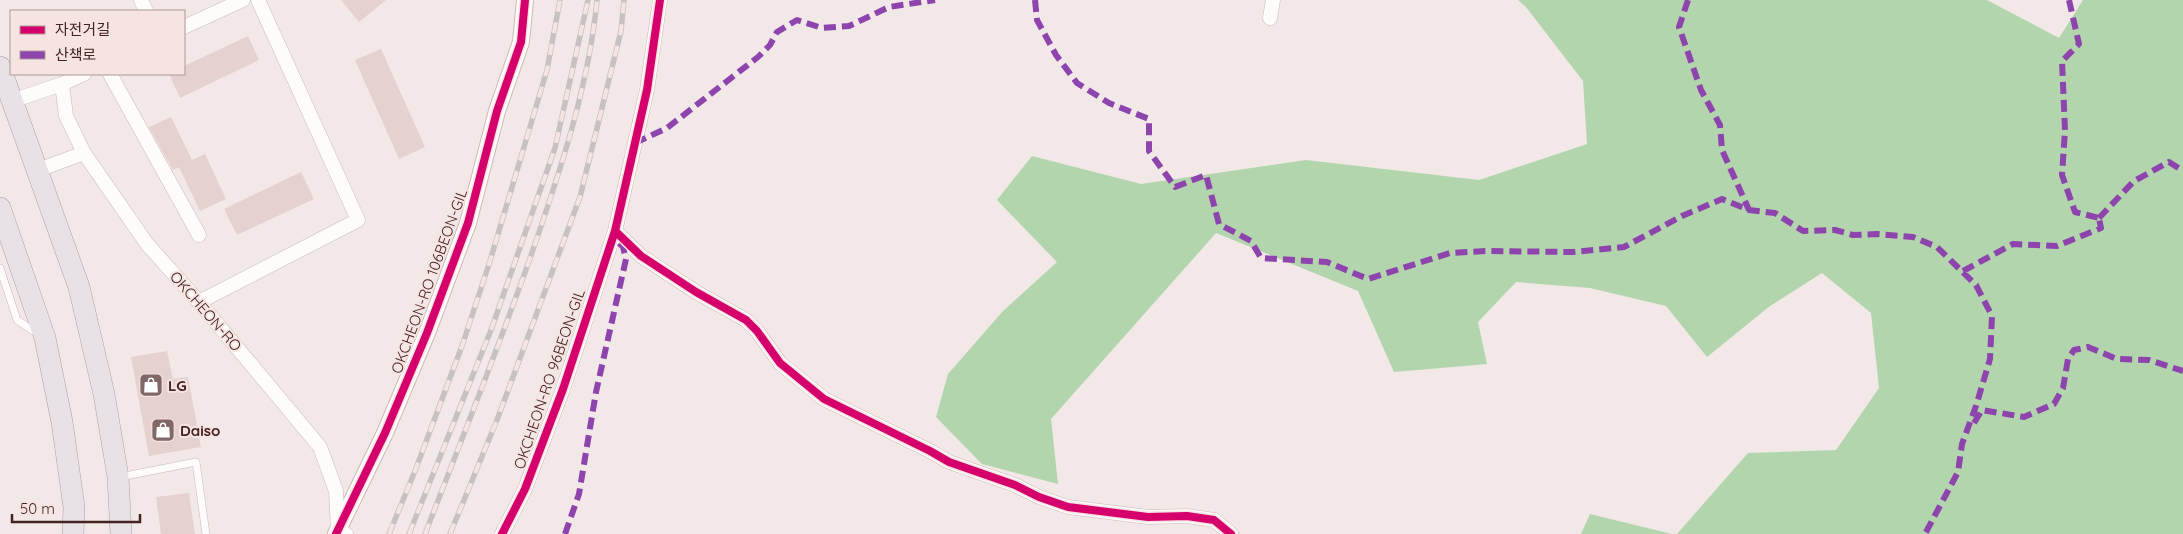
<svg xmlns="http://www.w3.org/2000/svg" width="2183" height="534" font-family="Quicksand,'Noto Sans KR',sans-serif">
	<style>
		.forest { fill: #b3d5ad }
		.building { fill: #e5d1d0 }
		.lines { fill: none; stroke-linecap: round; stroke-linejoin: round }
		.service-casing { stroke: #cdb9b8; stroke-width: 8 }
		.minor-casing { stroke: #cdb9b8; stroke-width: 15 }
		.tertiary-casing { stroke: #cdb9b8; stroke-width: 18 }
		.primary-casing { stroke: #ae9fa8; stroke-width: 22 }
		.service { stroke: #fdfcfb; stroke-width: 7 }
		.minor { stroke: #fdfcfb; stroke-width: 14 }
		.tertiary { stroke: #fdfcfb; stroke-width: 16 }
		.primary { stroke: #e8e2e7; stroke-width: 21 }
		.rail-casing { stroke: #c7c2c1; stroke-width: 5.5 }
		.rail { stroke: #f6e4e2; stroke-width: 4; stroke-dasharray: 11; stroke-linecap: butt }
		.quiet { stroke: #8e44ad; stroke-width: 6; stroke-dasharray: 12 6; stroke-linecap: butt }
		.cycleway-casing { stroke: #f6e4e2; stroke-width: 11 }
		.cycleway { stroke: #d6006c; stroke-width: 8 }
		.labels { text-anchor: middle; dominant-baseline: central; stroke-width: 4; stroke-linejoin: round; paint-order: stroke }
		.street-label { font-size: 15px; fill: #442321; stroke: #f6e4e2 }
		.poi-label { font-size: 15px; font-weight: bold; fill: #442321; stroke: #f6e4e2; text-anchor: start }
	</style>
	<rect width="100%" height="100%" fill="#f2e8e7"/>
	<path class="forest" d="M1518,0H1987L2059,38L2083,0H2183V534H1677L1748,453L1836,450L1879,388L1871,313L1822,273L1770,306L1707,357L1666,306L1590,288L1516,282L1478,322L1487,364L1394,372L1358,291L1216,233L1051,419L1058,484L982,464L936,417L948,374L1003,311L1057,262L997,200L1032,156L1141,184L1306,160L1479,180L1587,144L1583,81L1526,7Z
		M1590,514L1672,534H1581Z"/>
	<path class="building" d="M341,0H386L359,22Z
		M248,36L259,60L180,98L169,74H184V66Z
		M381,49L425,147L399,159L355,60Z
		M171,117L192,160L205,154L226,199L200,211L179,167L173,170L149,127Z
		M301,172L314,199L237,235L224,209Z
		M167,351L173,379L188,377L201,447L149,456L131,357Z
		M189,493L195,534H161L156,497Z"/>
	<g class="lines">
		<g class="service-casing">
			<path id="service" d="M0,268L17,320L38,334
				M120,477L196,462L206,534"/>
		</g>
		<g class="minor-casing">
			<path id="minor" d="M141,0L146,11
				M1270,18L1273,0
				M184,27L243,0
				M110,74L199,235
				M62,84L66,116L84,153L147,244L199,302L320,447L336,491L338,531L346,534
				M12,101L62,84L84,74
				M38,170L84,153
				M615,231L641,256L696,292L746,320L757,331L780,363L824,399L930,451L949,462L1015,485L1039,497L1068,507L1148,517L1187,516L1214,520L1231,534
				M199,302L358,220L258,0
				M502,534L525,489L563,389L615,231L647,90L660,0"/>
		</g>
		<g class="tertiary-casing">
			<path id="tertiary" d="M336,534L385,433L427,333L468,223L497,111L521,42L525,0"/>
		</g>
		<g class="primary-casing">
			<path id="primary" d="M0,67L79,287L104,394L118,477L121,534
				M0,208L45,338L62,422L74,507L73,534"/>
		</g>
		<use href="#service" class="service"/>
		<use href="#minor" class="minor"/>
		<use href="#tertiary" class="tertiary"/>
		<use href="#primary" class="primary"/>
		<g class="rail-casing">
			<path id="rail" d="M389,534L415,471L462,346L490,261L547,70L560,0
				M409,534L491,330L555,148L588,0
				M425,534C462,438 501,342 535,244C562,165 589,84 597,0
				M450,534L497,420L580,197L621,31L624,0"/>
		</g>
		<use href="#rail" class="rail"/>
		<path class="quiet" d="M1035,0L1037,20L1056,55L1077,83L1109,103L1149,119V151L1175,187L1206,175L1219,224L1251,241L1261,258L1327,262L1368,279L1450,253L1487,251L1573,252L1624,247L1682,216L1722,199L1749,210L1775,213L1803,231L1835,230L1853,235L1877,234L1913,237L1937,247L1976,285L1992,316L1990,359L1976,406L1962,444L1958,472L1925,534
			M1688,0L1679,27L1701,90L1720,125L1722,150L1749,210
			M2069,0L2079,44L2062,61L2065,130L2062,175L2075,212L2099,218
			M635,143L667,128L758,57L770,45L777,32L797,20L822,28L849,26L889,7L935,0
			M2099,218L2134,181L2169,162L2183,171
			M1963,271L2013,244L2057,246L2101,228L2099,218
			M1974,423L1982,410L2024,417L2054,404L2063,388L2068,359L2074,350L2088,347L2117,359L2149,360L2183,371
			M565,534L579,494L596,392L626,259L623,247L616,240"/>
		<g class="cycleway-casing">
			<path id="cycleway" d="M615,231L641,256L696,292L746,320L757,331L780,363L824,399L930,451L949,462L1015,485L1039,497L1068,507L1148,517L1187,516L1214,520L1231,534
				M336,534L385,433L427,333L468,223L497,111L521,42L525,0
				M502,534L525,489L563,389L615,231L647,90L660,0"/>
		</g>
		<use href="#cycleway" class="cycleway"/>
	</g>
	<defs>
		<g id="shop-square" transform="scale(1.25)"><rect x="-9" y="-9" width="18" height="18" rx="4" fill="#816866" stroke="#f6e4e2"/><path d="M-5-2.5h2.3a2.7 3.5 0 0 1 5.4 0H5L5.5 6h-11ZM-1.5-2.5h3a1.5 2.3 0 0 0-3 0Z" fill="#fff"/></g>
	</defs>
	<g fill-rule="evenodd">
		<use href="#shop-square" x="151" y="385"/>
		<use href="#shop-square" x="163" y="430"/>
	</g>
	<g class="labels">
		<g class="street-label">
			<text transform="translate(429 281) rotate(-70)">OKCHEON-RO 106BEON-GIL</text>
			<text transform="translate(206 311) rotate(49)">OKCHEON-RO</text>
			<text transform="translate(549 379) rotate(-71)">OKCHEON-RO 96BEON-GIL</text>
		</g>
		<g class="poi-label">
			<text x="168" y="385">LG</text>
			<text x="180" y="430">Daiso</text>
		</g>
	</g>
	<rect x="10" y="10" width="175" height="65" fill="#f6e4e2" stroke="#af9795"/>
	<rect x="20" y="26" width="25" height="8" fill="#d6006c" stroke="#af9795"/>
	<text x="55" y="35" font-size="15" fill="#442321">자전거길</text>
	<rect x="20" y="51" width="25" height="8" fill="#8e44ad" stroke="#af9795"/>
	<text x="55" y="60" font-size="15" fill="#442321">산책로</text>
	<path d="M12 514v8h128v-8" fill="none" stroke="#442321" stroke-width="2.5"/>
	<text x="20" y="514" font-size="15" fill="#442321" stroke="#f6e4e2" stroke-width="4" paint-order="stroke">50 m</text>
</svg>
